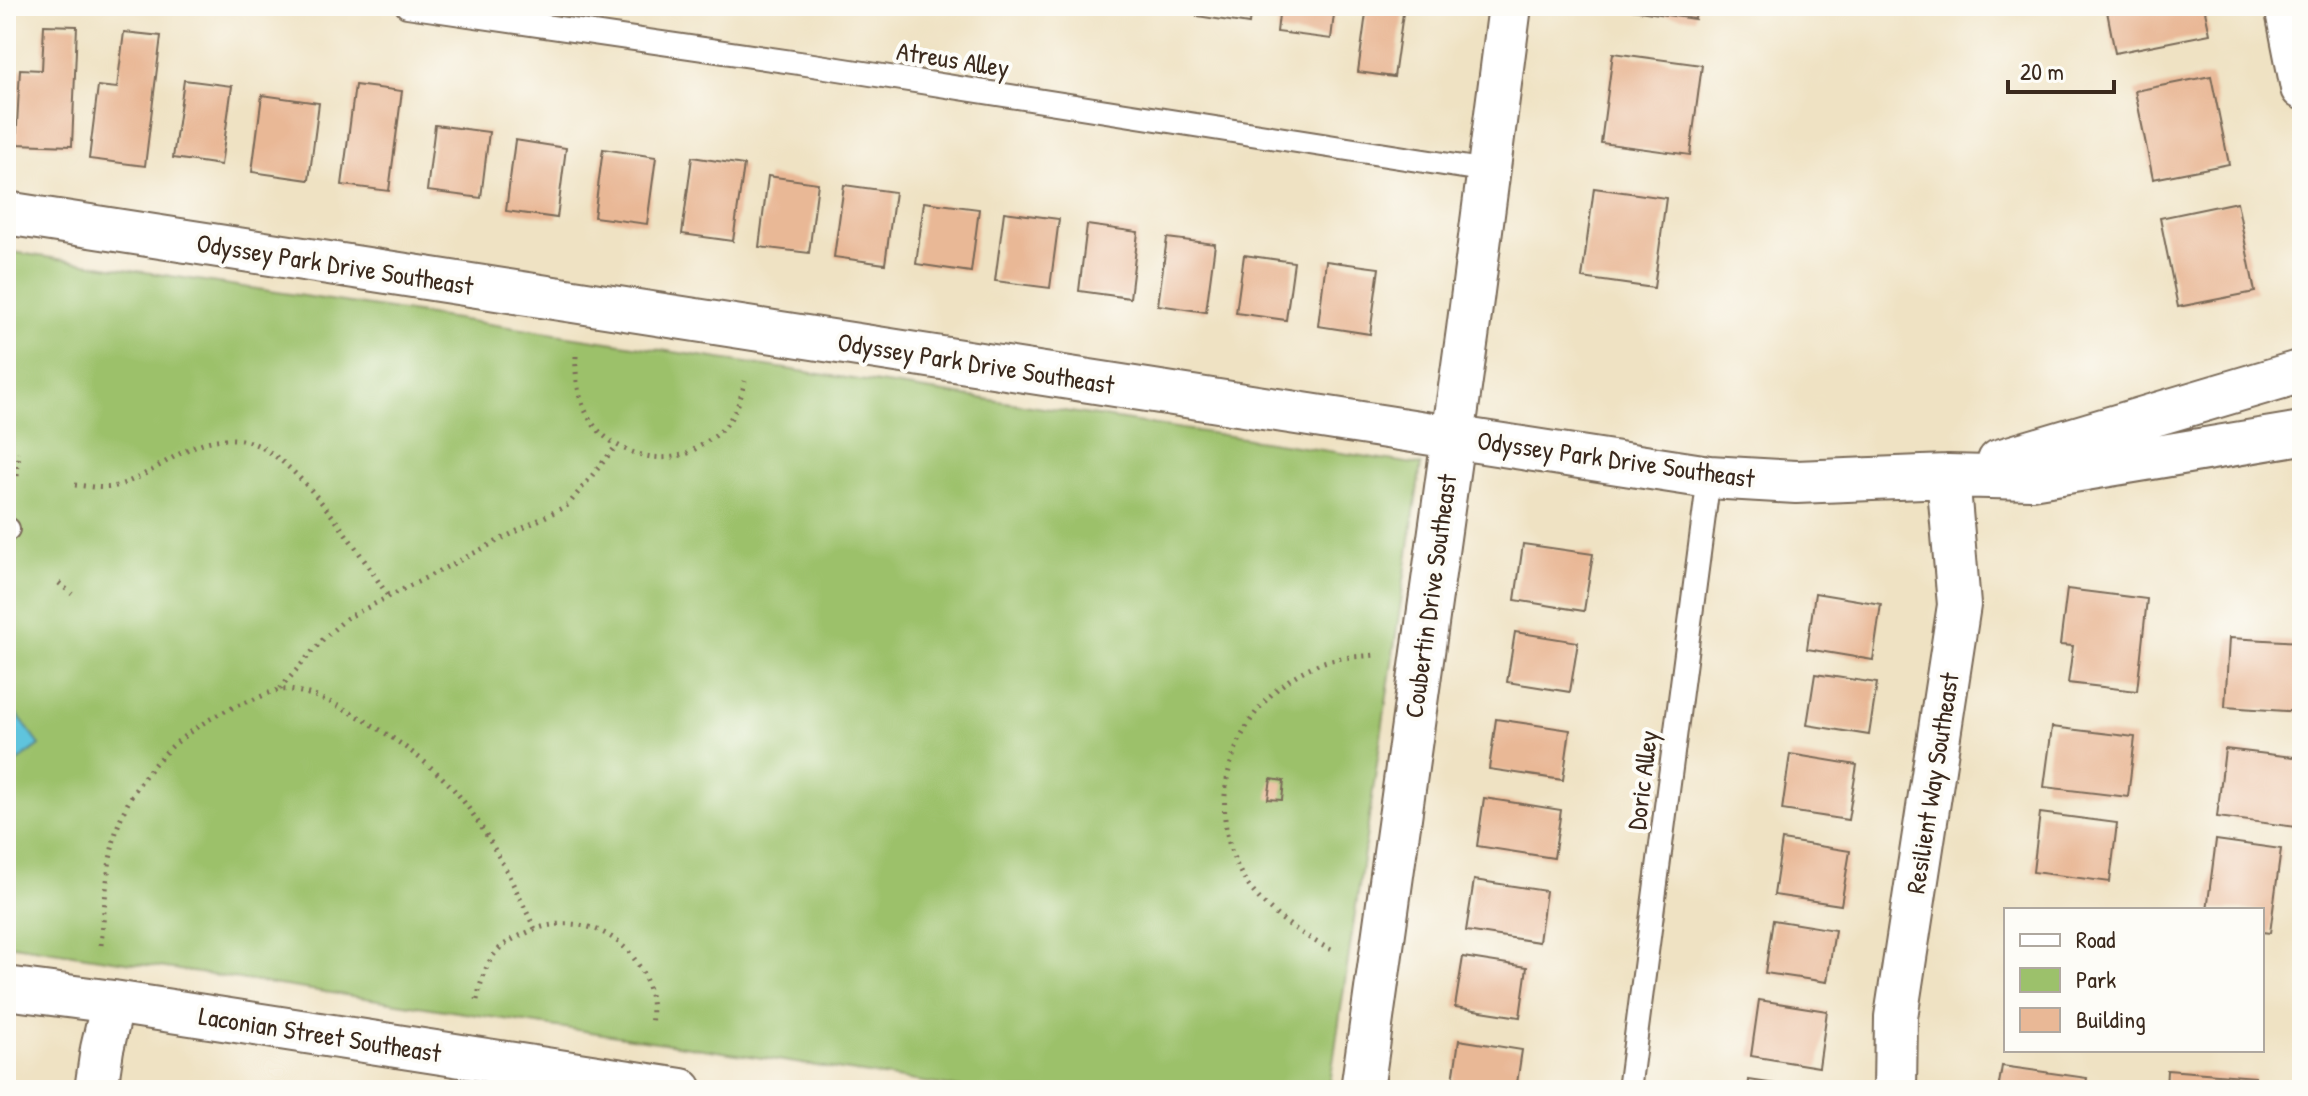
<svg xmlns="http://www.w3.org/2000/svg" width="2308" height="1096" font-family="'Patrick Hand',sans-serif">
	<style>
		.green { fill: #9cc16b; stroke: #6c7644; stroke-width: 2 }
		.water { fill: #5fc4dd; stroke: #4d777e; stroke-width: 2 }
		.building { fill: #e9b896 }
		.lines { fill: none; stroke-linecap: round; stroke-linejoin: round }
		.service-casing { stroke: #7a6a58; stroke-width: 26 }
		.minor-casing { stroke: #7a6a58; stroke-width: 46 }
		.path { stroke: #7a6a58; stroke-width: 5; stroke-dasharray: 2 6; stroke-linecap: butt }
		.service { stroke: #fff; stroke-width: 22 }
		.minor { stroke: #fff; stroke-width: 42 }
		.labels { text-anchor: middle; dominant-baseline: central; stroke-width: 8; stroke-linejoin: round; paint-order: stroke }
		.street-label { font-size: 26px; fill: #3b2a1e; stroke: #fdfcf7 }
	</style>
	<rect width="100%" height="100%" fill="#fdfcf7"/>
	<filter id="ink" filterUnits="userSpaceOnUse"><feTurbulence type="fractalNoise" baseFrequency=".0125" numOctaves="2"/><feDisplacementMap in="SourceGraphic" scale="16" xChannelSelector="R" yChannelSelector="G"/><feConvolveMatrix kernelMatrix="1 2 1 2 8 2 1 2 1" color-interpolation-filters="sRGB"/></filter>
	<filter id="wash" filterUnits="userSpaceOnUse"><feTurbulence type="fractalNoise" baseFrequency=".006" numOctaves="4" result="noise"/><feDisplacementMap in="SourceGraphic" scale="32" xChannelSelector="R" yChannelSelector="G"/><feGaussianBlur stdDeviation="1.8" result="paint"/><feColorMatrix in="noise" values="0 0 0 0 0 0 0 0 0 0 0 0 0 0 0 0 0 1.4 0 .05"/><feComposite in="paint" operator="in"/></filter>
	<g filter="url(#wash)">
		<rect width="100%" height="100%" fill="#efe2c3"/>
		<path class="green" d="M6,251L1421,465L1329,1090H975L6,944Z"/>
		<path class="water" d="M6,700L40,745L6,770Z"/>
		<g id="blocks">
			<path class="building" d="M1199,6H1251L1249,24L1197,16Z
				M1280,6H1335L1331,39L1277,32Z
				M1367,6H1404L1394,77L1358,72Z
				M1625,6H1697L1695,19L1624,9Z
				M2106,6H2204L2210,34L2115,53Z
				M44,25L77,26L72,146L16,144L20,69L42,70Z
				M124,32L161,36L145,166L89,159L98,86L117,88Z
				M1613,53L1702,65L1690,155L1601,143Z
				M2211,76L2229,164L2153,179L2135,91Z
				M184,80L232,86L221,165L173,158Z
				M355,85L402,91L389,191L342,185Z
				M262,95L319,103L309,180L252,172Z
				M435,125L489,132L481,198L427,191Z
				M515,140L566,148L557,218L506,211Z
				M603,149L656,157L647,224L594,217Z
				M692,157L744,165L733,241L682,234Z
				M768,176L818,183L809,253L759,247Z
				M844,185L895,192L885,264L834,257Z
				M1594,188L1666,198L1654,288L1582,278Z
				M924,202L979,209L971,272L916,264Z
				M2237,202L2255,292L2178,307L2160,218Z
				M1004,212L1059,219L1050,288L995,281Z
				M1087,225L1138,232L1130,298L1079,291Z
				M1167,238L1215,244L1206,312L1158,305Z
				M1244,255L1294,262L1286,320L1236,313Z
				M1326,261L1379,268L1370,334L1318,326Z
				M1523,544L1593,554L1584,611L1515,600Z
				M2067,589L2147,599L2137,691L2068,683L2073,646L2060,645Z
				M1815,593L1881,604L1873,660L1807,649Z
				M1515,632L1578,642L1570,692L1507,682Z
				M2229,638L2302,642V712L2225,707Z
				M1815,674L1877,683L1869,735L1807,725Z
				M1496,719L1570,730L1563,780L1489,769Z
				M2052,727L2135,737L2128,797L2044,787Z
				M2225,749L2302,758L2296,827L2217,817Z
				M1790,754L1857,765L1848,820L1782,810Z
				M1271,779L1284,781L1282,800L1268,799Z
				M1484,798L1561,810L1554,858L1477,846Z
				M2040,813L2117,823L2110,882L2033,872Z
				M1782,840L1850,851L1841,905L1774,895Z
				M2216,840L2281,849L2270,933L2262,932V910H2207Z
				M1474,880L1546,891L1539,942L1466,931Z
				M1773,920L1835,930L1827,982L1765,973Z
				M1463,957L1527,967L1520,1017L1455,1007Z
				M1759,1000L1827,1011L1819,1067L1751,1056Z
				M1459,1040L1522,1050L1516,1090H1472L1452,1087Z
				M2002,1066L2087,1078L2085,1090H1998Z
				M2167,1070L2255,1077L2254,1090H2166Z
				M1749,1080L1803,1088V1090H1748Z"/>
		</g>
	</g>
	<g filter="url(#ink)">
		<use href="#blocks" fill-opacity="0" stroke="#7a6a58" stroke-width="2"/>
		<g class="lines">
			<g class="service-casing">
				<path id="service" d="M407,6L813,65L1488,171
					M6,529H8
					M1629,1090L1709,477"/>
			</g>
			<g class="minor-casing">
				<path id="minor" d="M2286,6L2302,88
					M6,213L1709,477L1796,482L1948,476L2031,478L2302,433
					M1999,461L2302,371
					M6,988L113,1002L681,1090
					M96,1090L102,1049L113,1002
					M1362,1090L1468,330L1510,6
					M1895,1090L1896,1017L1959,605L1948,476"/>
			</g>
			<path class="path" d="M576,356C575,378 578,397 588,416C604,447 651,466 685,454C690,453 696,448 701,445C714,438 725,429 732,416C739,405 742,393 745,381
				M17,476L19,452
				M75,485C87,486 101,489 112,487C142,480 168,458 195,446C214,438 236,436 255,444C302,464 360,553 388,596
				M59,583L72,594
				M280,689L324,638L347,618L568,505L617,445
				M101,945C105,906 107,847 123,813C148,758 195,720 252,700C261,697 271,691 280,690C327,686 427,757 456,792C490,833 512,882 535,929
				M1331,950C1299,933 1267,913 1246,882C1197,806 1236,694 1321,663C1337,657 1357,657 1375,655
				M477,1000C481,982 485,963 499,949C506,942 517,937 526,933C592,902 660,954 651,1026"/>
			<use href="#service" class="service"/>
			<use href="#minor" class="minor"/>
		</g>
	</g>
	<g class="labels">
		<g class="street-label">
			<text transform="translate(953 59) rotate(9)">Atreus Alley</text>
			<text transform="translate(335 264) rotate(9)">Odyssey Park Drive Southeast</text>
			<text transform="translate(976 363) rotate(9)">Odyssey Park Drive Southeast</text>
			<text transform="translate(1616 459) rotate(8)">Odyssey Park Drive Southeast</text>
			<text transform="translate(1430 596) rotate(-82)">Coubertin Drive Southeast</text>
			<text transform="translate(1642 780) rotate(-83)">Doric Alley</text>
			<text transform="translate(1932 783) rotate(-81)">Resilient Way Southeast</text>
			<text transform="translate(320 1034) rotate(9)">Laconian Street Southeast</text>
		</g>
	</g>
	<rect width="2308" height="1096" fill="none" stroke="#fdfcf7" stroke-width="32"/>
	<rect x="2004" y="908" width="260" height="144" fill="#fdfcf7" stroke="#afa8a0" stroke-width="2"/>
	<rect x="2020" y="934" width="40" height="12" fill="#ffffff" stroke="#afa8a0" stroke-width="2"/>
	<text x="2076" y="948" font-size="24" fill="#3b2a1e">Road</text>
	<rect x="2020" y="968" width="40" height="24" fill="#9cc16b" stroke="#afa8a0" stroke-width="2"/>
	<text x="2076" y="988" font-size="24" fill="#3b2a1e">Park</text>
	<rect x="2020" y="1008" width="40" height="24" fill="#e9b896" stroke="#afa8a0" stroke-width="2"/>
	<text x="2076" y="1028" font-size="24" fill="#3b2a1e">Building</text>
	<path d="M2008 80v12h106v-12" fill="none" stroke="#3b2a1e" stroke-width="4"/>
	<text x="2020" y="80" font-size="24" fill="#3b2a1e" stroke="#fdfcf7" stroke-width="6" paint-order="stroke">20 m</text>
</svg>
